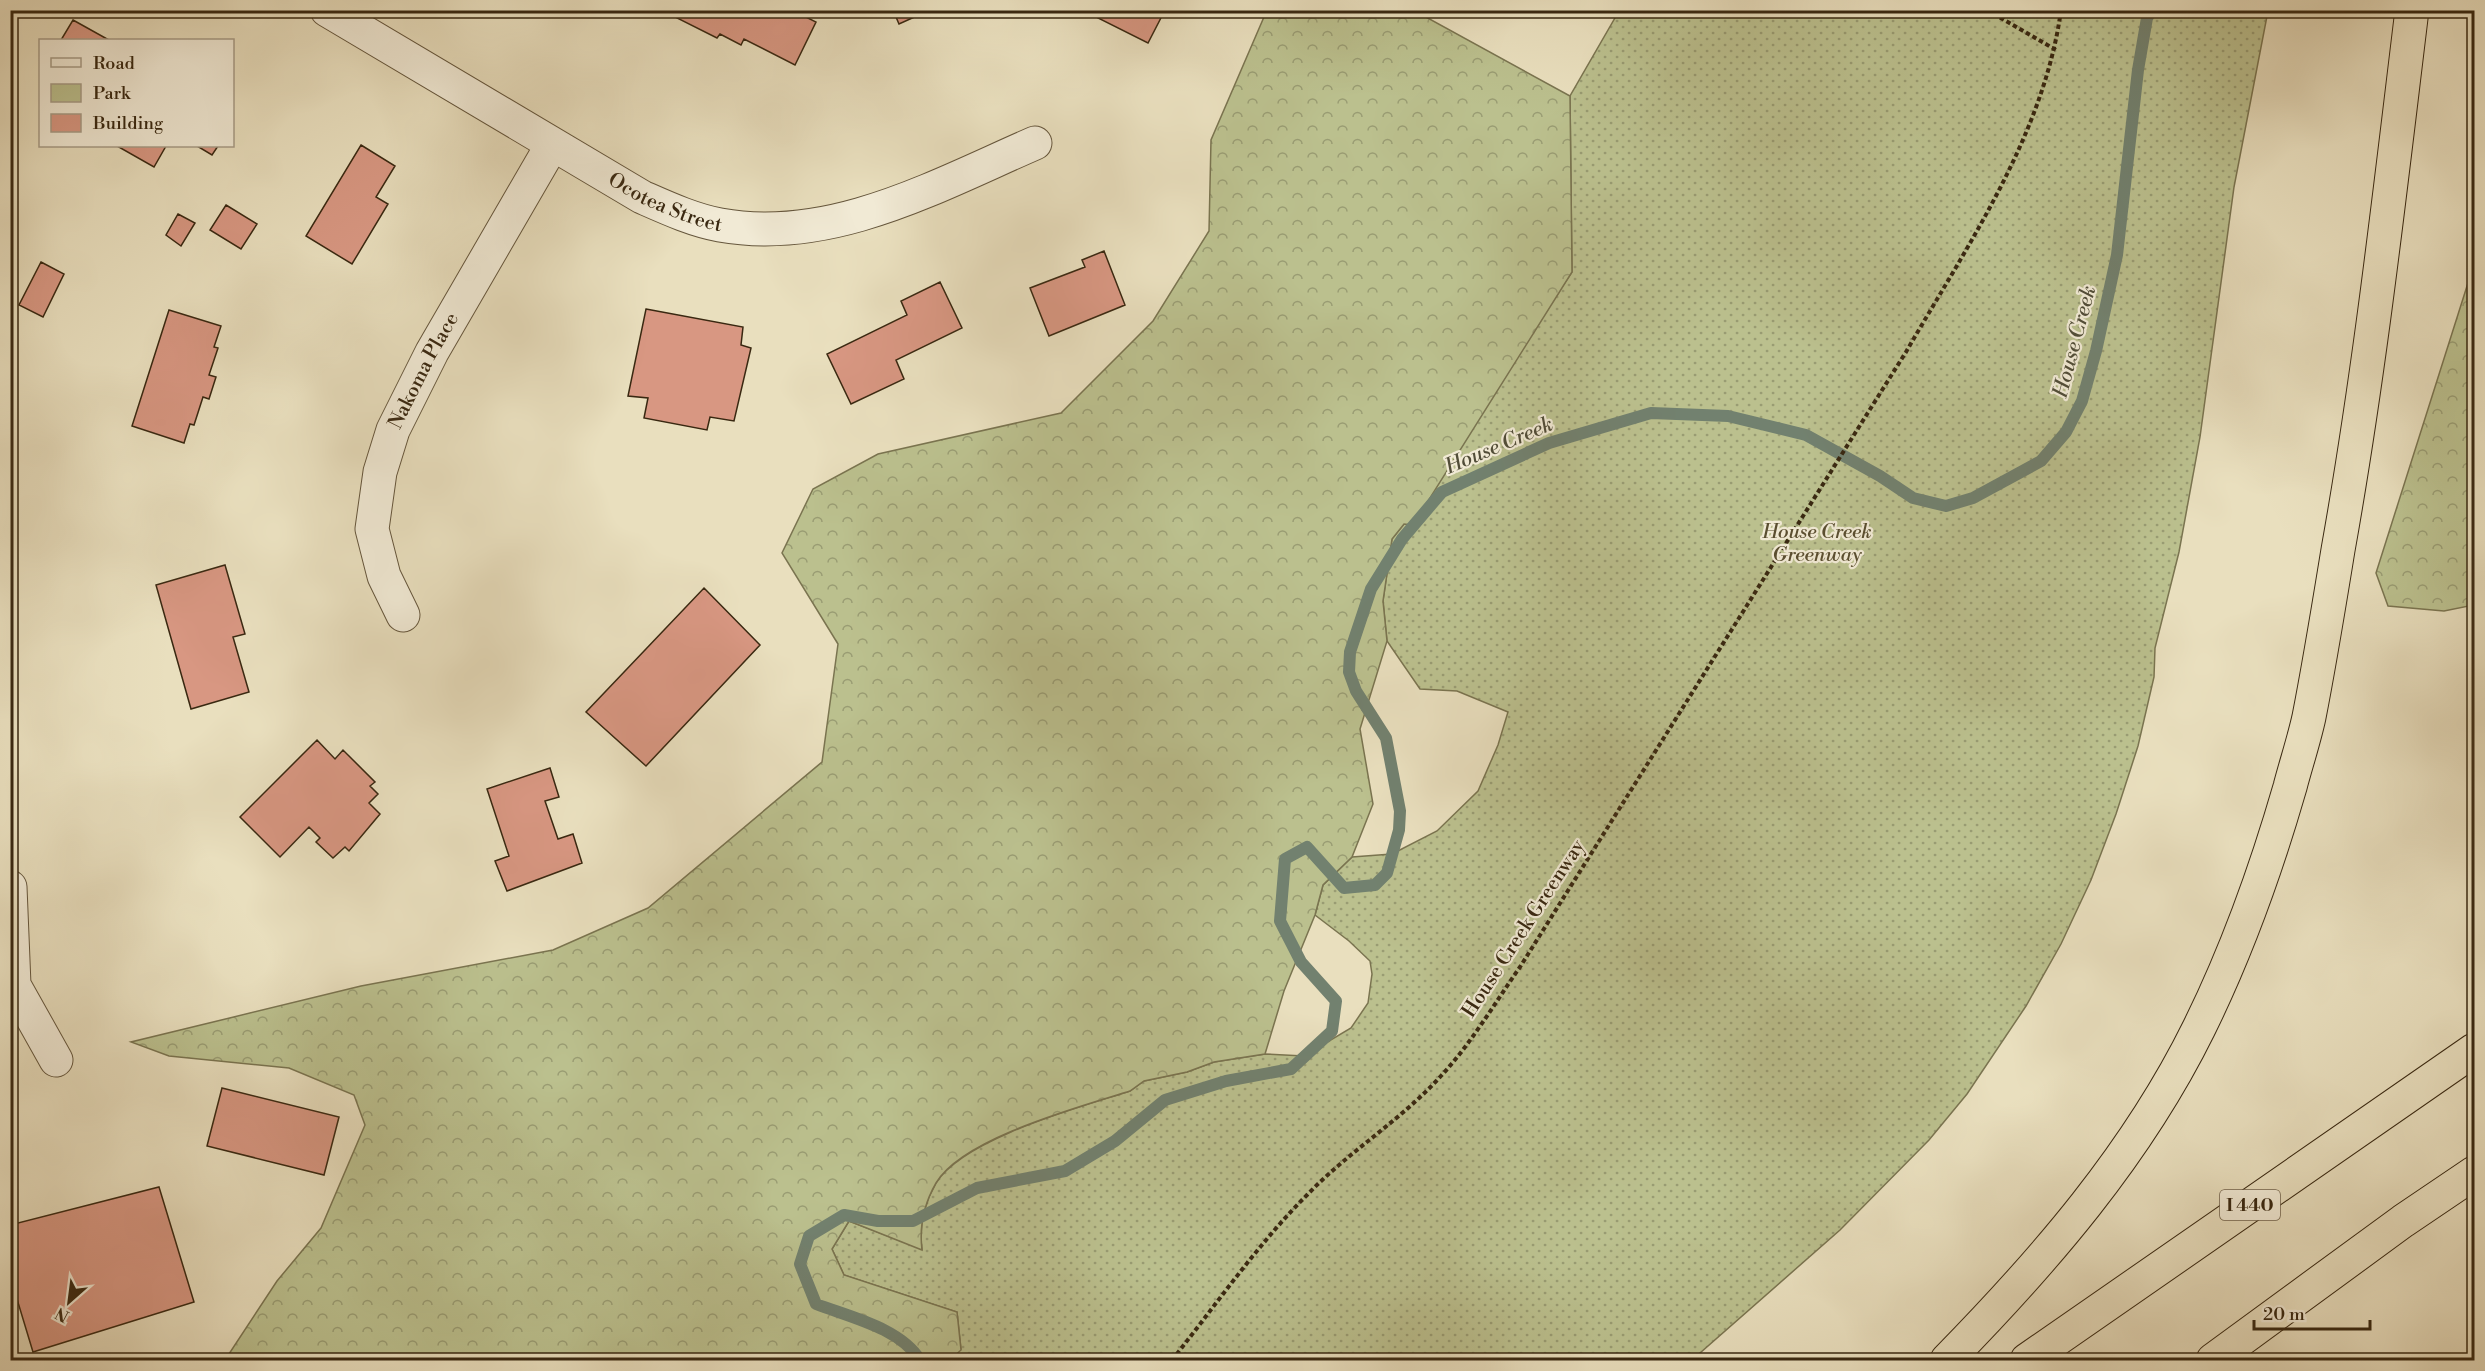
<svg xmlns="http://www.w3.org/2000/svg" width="2485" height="1371" font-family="'Libre Bodoni',serif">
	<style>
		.green { fill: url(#green-dots); stroke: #7a7450; stroke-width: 1.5 }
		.forest { fill: url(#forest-crowns); stroke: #7a7450; stroke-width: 1.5 }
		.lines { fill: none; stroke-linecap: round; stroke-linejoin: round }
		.stream { stroke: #72816f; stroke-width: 12 }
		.building { fill: #d89782; stroke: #392811; stroke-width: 1.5 }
		.minor-casing { stroke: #65563c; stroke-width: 35 }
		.highway-casing { stroke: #392811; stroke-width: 35 }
		.path { stroke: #392811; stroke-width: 4; stroke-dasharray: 4.5 3; stroke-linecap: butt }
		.minor { stroke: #f1ead5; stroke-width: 33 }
		.highway { stroke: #e9dfbe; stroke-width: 33 }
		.labels { text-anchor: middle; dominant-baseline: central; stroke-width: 4.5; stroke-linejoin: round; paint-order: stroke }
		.shield { fill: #f1ead5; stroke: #70624c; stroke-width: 1.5 }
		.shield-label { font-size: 18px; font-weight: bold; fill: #392811 }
		.street-label { font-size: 20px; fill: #392811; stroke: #f1ead5 }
		.park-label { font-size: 20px; font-style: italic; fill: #5a4e30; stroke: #f1ead5 }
		.water-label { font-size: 21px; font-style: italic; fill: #514d38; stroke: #f1ead5 }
	</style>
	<defs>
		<pattern id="green-dots" width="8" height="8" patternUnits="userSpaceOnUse" patternTransform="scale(1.5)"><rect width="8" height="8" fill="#bbc08e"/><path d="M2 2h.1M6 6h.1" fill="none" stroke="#999c73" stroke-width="1.8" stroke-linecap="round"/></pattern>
		<pattern id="forest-crowns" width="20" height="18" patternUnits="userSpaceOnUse" patternTransform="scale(1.5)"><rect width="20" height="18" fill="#bbc08e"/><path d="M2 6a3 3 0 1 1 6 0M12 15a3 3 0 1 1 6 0" fill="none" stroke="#999c73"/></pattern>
	</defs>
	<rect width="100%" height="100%" fill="#e9dfbe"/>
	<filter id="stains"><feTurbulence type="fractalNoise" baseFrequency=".00333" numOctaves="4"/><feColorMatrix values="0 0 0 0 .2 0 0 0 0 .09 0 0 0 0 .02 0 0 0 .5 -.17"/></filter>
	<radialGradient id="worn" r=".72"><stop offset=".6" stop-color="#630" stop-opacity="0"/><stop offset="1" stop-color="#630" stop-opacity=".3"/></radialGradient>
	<path class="green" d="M1619,11H2268L2234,187L2200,437L2179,552L2155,648L2154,677L2138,746L2116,814L2091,880L2061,944L2026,1006L1967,1094L1929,1140L1840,1230L1692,1360H950L961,1349L957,1312L844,1275L832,1249L849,1221L922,1249C919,1226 924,1203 936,1183C964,1138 1081,1107 1130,1091L1144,1081L1187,1072L1214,1062L1265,1054L1304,1056L1351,1028L1368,1003L1372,974L1370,961L1349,941L1315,915L1323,885L1352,857L1392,854L1437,831L1478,791L1498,745L1508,712L1457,691L1420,689L1387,641L1383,601L1392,539L1404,524L1572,272L1570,96Z"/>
	<path class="forest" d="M1267,10L1415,11L1570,96L1572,272L1413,525L1404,524L1392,539L1383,601L1387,641L1360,729L1373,804L1352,857L1323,885L1315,915L1284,991L1265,1054L1214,1062L1187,1072L1144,1081L1130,1091C1082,1106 962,1138 936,1183C924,1204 919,1226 922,1250L849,1221L832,1249L844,1275L957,1312L961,1350L950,1360H225L277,1281L321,1228L365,1125L354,1095L289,1068L169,1056L131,1042L361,986L553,950L648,908L822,762L838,644L782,553L813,489L878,454L1061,413L1153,321L1209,231L1211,140Z
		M2474,264V605L2444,611L2388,606L2376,573Z"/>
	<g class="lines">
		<path class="stream" d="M920,1360C900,1328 850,1317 816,1304L800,1264L809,1236L844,1215L878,1221H913L977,1188L1065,1171L1115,1141L1165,1100L1226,1081L1291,1069L1332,1031L1336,1001L1301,962L1280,921L1285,859L1307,847L1344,888L1375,885L1387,873L1399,830L1400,811L1386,738L1356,691L1349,672L1350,652L1371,589L1402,539L1442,492L1549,443L1651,413L1728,416L1806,435L1880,476L1913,498L1946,506L1973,498L2041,461L2066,432L2082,401L2096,351L2117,255L2138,70L2147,18L2152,10"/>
	</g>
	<path class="building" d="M678,10H792L816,22L795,65L744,39L741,45L720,34L717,38L675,17Z
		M893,10H930L899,24Z
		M1092,10H1165L1148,43L1090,14Z
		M73,20L109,40H61Z
		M361,145L395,166L376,197L388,204L352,264L306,236Z
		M117,146H166L154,167Z
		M197,146H218L212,155Z
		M226,205L257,224L241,249L210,230Z
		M178,214L195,223L181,246L166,235Z
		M1104,251L1125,305L1049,336L1030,288L1085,267L1082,260Z
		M41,262L64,274L43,317L19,305Z
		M940,282L962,328L896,360L904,379L851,404L827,354L907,315L901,301Z
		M646,309L743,327L741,345L751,348L734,421L710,417L707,430L644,418L648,398L628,396Z
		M169,310L221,326L214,347L218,348L209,375L216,377L209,399L203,397L194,425L190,424L184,443L132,426Z
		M225,565L245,634L233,637L249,692L191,709L156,585Z
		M704,588L760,645L646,766L586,712Z
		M317,740L335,759L343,750L375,782L370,786L378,794L369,803L380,814L349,851L345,847L333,858L316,842L320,838L309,827L280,857L240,817Z
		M550,768L559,797L545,801L558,839L573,834L582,863L507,891L495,861L509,856L487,789Z
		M222,1088L339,1117L324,1175L207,1146Z
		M159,1187L194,1302L33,1352L10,1276V1225Z"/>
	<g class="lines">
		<g class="minor-casing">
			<g id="minor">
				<path id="s1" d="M327,10L642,197C667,208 693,220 720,225C831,245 936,186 1035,143"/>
				<path id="s2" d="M403,615L384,576L372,529L380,472L393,430L432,352L552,145"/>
				<path d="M10,887L14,985L56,1060"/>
			</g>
		</g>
		<g class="highway-casing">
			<path id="highway" d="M1947,1360C2044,1261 2137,1154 2199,1028C2237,951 2266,870 2290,787C2296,764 2304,740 2309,717C2320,661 2329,605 2338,550C2370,371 2390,190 2412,10
				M2027,1360L2474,1050
				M2213,1360L2403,1221L2474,1173"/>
		</g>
		<path class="path" d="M1987,10L2056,50
			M1172,1360C1216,1305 1257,1245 1307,1195C1348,1152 1400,1121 1440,1077C1471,1044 1494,1004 1520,967L1906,352C1967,246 2044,135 2061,10"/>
		<use href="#minor" class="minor"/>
		<use href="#highway" class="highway"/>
	</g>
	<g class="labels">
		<rect class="shield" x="2220" y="1190" width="60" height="30" rx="4.5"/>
		<g class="shield-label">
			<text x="2250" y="1205">I 440</text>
		</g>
		<g class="street-label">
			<text stroke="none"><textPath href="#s1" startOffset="390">Ocotea Street</textPath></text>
			<text stroke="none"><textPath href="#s2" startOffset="260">Nakoma Place</textPath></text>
			<text transform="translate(1524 929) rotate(-57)">House Creek Greenway</text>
		</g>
		<g class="park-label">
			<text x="1817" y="532">House Creek<tspan x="1817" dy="23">Greenway</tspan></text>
		</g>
		<g class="water-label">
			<text transform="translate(2075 342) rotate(-75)">House Creek</text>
			<text transform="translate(1499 446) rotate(-23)">House Creek</text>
		</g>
	</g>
	<rect width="2485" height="1371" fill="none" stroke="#e9dfbe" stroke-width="36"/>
	<rect x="12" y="12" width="2461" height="1347" fill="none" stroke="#392811" stroke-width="3"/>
	<rect x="18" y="18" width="2449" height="1335" fill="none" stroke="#392811" stroke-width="1.5"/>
	<rect x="39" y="39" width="195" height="108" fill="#f1ead5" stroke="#a79c87" stroke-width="1.5"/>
	<rect x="51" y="58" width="30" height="9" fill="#f1ead5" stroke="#a79c87" stroke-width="1.5"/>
	<text x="93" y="69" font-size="18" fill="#392811">Road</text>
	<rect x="51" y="84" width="30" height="18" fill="#bbc08e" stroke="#a79c87" stroke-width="1.5"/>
	<text x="93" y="99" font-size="18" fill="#392811">Park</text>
	<rect x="51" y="114" width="30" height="18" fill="#d89782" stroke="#a79c87" stroke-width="1.5"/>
	<text x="93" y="129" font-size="18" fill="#392811">Building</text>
	<g transform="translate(69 1302) rotate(208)" stroke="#f1ead5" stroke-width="4.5" paint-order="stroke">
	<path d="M0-4.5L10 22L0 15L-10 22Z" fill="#392811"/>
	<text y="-9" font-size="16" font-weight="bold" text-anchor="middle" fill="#392811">N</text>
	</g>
	<path d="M2254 1320v9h116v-9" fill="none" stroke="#392811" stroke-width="3"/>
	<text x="2263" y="1320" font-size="18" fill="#392811" stroke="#f1ead5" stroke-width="4.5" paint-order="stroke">20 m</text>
	<rect width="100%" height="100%" filter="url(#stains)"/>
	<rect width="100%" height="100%" fill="url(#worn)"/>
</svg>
